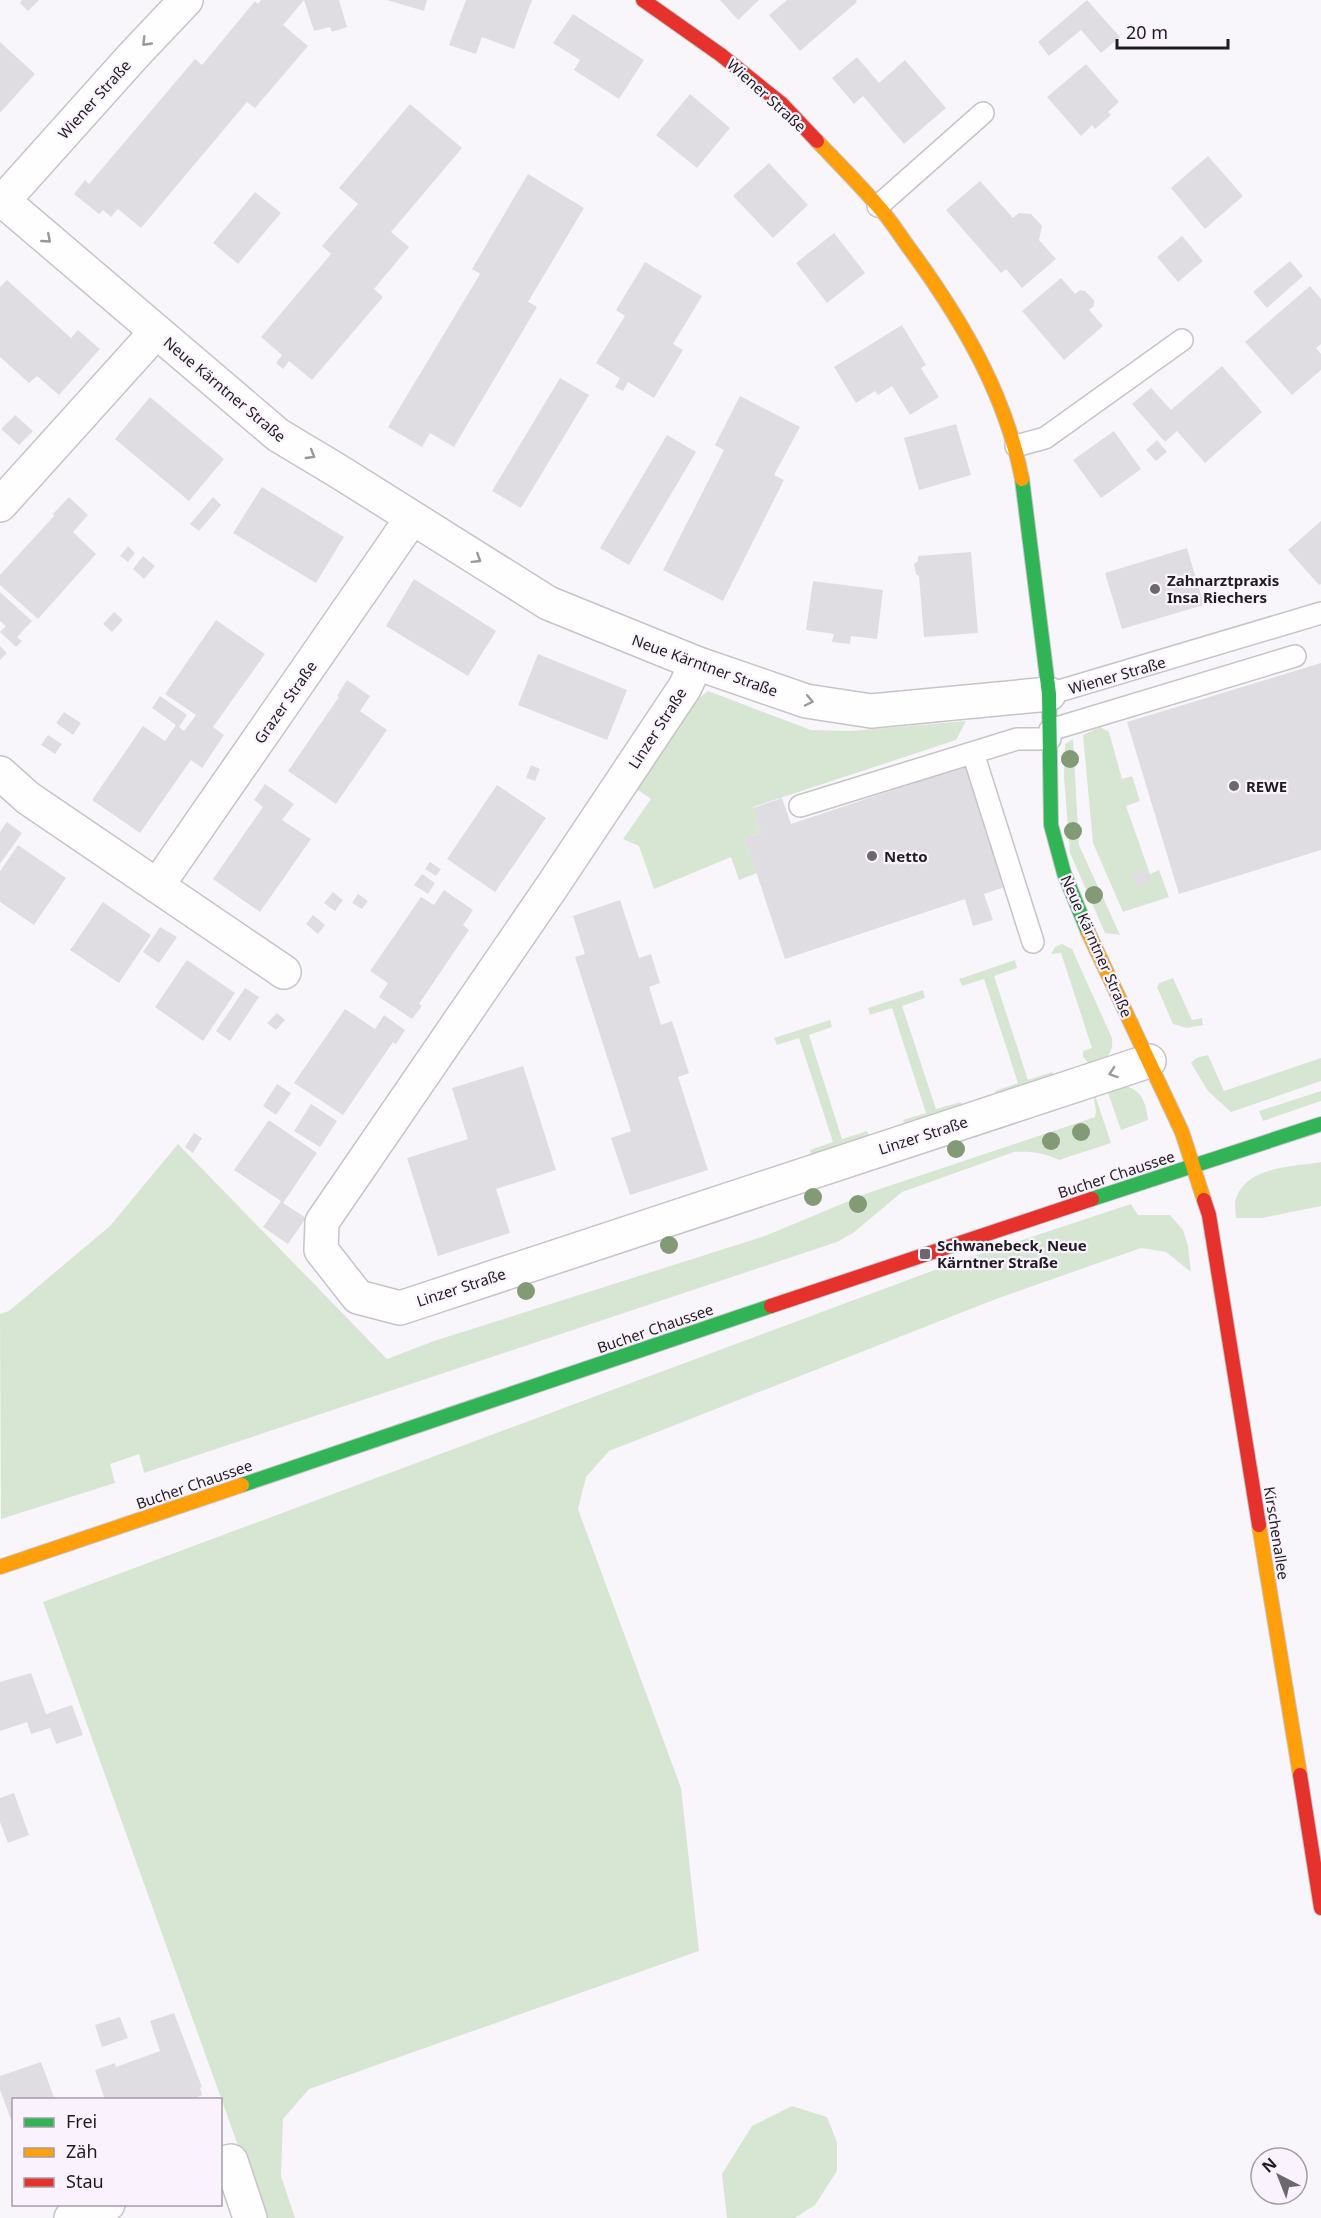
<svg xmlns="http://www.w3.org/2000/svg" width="1321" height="2218" font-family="'Noto Sans',sans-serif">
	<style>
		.green { fill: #d7e6d2 }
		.building { fill: #e0dde2 }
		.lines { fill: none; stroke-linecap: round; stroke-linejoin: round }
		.lane-casing { stroke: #c7c3c9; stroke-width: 24 }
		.street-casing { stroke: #c7c3c9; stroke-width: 36 }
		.fast-casing { stroke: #c7c3c9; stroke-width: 16 }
		.slow-casing { stroke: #c7c3c9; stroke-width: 16 }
		.jam-casing { stroke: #c7c3c9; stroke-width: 16 }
		.lane { stroke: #fefefe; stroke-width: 21 }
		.street { stroke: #fefefe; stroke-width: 33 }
		.fast { stroke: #30b455; stroke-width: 14 }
		.slow { stroke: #ff9f0a; stroke-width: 14 }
		.jam { stroke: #e5322d; stroke-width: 14 }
		.tree { fill: #839a76 }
		.oneway { stroke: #9a989b }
		.poi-dot { fill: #6c686e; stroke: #faf3fe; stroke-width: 2 }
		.labels { text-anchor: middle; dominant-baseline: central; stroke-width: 4.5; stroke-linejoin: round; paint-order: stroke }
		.street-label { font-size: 15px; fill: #201c22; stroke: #faf3fe }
		.poi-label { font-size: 15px; font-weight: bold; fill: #201c22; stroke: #faf3fe; text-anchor: start }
	</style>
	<rect width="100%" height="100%" fill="#f9f6fb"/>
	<path class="green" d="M708,691L811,730L851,731L966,721L956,740L753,807L761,833L745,838L757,873L739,880L731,857L654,889L639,846L623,839L651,799L634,787L683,711Z
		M1100,727L1109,732L1122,779L1132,776L1140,801L1126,806L1150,874L1159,870L1169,897L1123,912L1093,843L1083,735Z
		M1073,739L1079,845L1120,935L1105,933L1070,853L1064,777L1065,744Z
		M1062,944L1072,949L1112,1038C1114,1054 1105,1061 1092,1066L1083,1057V1051L1092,1048L1061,953L1051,954L1055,947Z
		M1015,960L1017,968L994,976L1028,1080L1052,1072L1055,1079L997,1098L995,1091L1018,1083L984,979L962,986L959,979Z
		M1173,978L1192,1020L1202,1018L1203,1025L1187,1028L1173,1024L1157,987L1159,983Z
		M923,990L925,998L902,1006L936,1109L961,1102L963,1109L905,1127L903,1120L926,1113L892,1008L870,1015L868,1008Z
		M830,1020L832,1027L809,1035L842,1139L867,1131L870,1138L812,1157L810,1150L833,1142L799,1038L777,1045L774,1038Z
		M1208,1055L1224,1091L1321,1058V1081L1231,1112L1208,1091L1191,1063L1196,1058Z
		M1119,1085C1140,1087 1146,1100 1148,1120L1121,1130L1108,1093L1112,1087Z
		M1321,1091V1101L1263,1121L1259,1111Z
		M1093,1095H1095L1111,1143L1059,1160C1044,1153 1031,1151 1014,1152L902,1192L853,1233L837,1242L144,1473L139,1454L110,1464L115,1483L1,1519L0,1314L9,1311L110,1226L178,1144L387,1359L434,1341L765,1236L868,1193L1095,1117L1096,1110Z
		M1321,1162V1206L1262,1218H1236C1236,1212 1234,1204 1236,1199C1246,1166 1293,1167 1321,1162Z
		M1131,1204L1138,1215H1170L1183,1230L1188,1246L1191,1272L1166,1252L1141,1248L996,1299L609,1451L586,1477L578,1509L681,1788L699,1951L309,2089L283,2119L281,2176L295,2218H264L43,1602L956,1262Z
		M792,2106L827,2117L837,2142V2171L815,2205L795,2218H727L722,2174L752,2126Z"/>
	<path class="building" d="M22,0H39L28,11L20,3Z
		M261,0H339L347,27L332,32L330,27L314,31L304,0L283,25L308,46L255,108L247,102L141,228L118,209L111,217L103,210L99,214L74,194L85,180L89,184L195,59L202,65L255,1L258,4Z
		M387,0H427L424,11Z
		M466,0H532L514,49L482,37L476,54L449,45Z
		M720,0H759L738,20Z
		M787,0H856L857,2L800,51L769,15Z
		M1087,0L1120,37L1101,53L1081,30L1049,56L1038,42Z
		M573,14L644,60L619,99L574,70L580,60L553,43Z
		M0,42L35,74L0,113Z
		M857,57L879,83L905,60L946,108L904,144L863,96L854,104L832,78Z
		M1086,64L1119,102L1108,112L1111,115L1095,129L1092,125L1081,136L1047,97Z
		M690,94L730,128L697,168L656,135Z
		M410,104L462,148L391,232L409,247L374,289L383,297L312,380L289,361L283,369L276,363L282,355L261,337L331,254L322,246L358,204L339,188Z
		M1208,156L1243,196L1205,229L1171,188Z
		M769,163L808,205L773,238L733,196Z
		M528,174L584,208L528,302L537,307L454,447L430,433L422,447L388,427L480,274L472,269Z
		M980,181L1013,218L1019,213L1031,214L1042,226L1039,240L1056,259L1022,288L1006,269L1001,273L946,210Z
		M255,192L281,213L238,264L213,243Z
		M834,233L865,273L827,303L796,263Z
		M1182,236L1203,261L1178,282L1157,257Z
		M1290,261L1303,276L1267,308L1253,292Z
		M645,262L702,296L673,344L683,350L654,398L628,382L623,391L615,387L620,378L596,363L625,316L616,310Z
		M1061,278L1075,294L1080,290L1085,291L1094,300V306L1089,310L1103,326L1064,360L1022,311Z
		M7,280L71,338L78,330L100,349L59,395L37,376L29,383L0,357V287Z
		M1310,286L1321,299V344L1316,348L1321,354V370L1292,395L1245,342Z
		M902,325L926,365L921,368L939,397L910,415L892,386L878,395L875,391L856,403L834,367Z
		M1222,366L1262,412L1205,463L1177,431L1165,442L1132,404L1151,388L1171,410Z
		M560,378L589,395L521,508L492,491Z
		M740,396L800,427L774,475L784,480L723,601L663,570L724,450L715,445Z
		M150,397L224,459L189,501L115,439Z
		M15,415L33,431L19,445L1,429Z
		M956,424L971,475L919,490L904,438Z
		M1114,431L1141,469L1101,498L1073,460Z
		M667,435L696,452L629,565L600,548Z
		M1157,440L1167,452L1156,461L1146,450Z
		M262,487L344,537L316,583L233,533Z
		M69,497L88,515L73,532L96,554L38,619L0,585V575L54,516L53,514Z
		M213,497L221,505L199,531L190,524Z
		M1321,521V584L1319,585L1288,550Z
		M128,546L135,553L128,562L120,556Z
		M1187,548L1204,605L1122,629L1105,573Z
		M971,552L978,633L924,637L919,576L916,574L914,564L918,561V556Z
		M143,556L155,566L144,579L133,569Z
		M414,579L496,631L468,676L386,626Z
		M813,581L883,590L877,639L851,636L850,644L832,642L834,634L806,630Z
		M0,592L32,621L17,637L22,641L16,647L0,632L6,626L0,621Z
		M114,612L123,620L112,632L103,624Z
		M216,620L265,654L213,727L224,735L202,768L191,760L140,833L92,800L143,726L165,741L176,725L152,708L160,696L187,715L179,727L184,731L196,715L165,694Z
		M0,646L7,653L0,660Z
		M538,654L627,690L607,740L518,705Z
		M1321,663V850L1179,894L1127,722Z
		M347,680L370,696L360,711L387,730L336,804L288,771L339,697L337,696Z
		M64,712L81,723L73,735L56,723Z
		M48,735L62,744L55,754L41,745Z
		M531,765L540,769L535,781L526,778Z
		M965,766L1005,887L984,894L993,920L973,926L965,899L785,959L745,838L761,833L753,808L782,798L791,824Z
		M265,784L294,804L282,820L311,839L260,912L213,879L263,807L254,800Z
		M497,785L546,818L495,892L447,859Z
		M7,822L22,833L0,864V832Z
		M18,845L66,878L34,925L0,902V871Z
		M430,862L441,869L436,876L425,869Z
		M1147,870L1151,882L1136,887L1132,875Z
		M422,874L435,883L428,894L414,885Z
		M444,890L473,910L463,925L469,930L419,1004L422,1006L412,1019L379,997L388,983L370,971L421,897L434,905Z
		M333,892L343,900L335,911L324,903Z
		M358,894L368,901L362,909L352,903Z
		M620,900L639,958L651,954L660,983L649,987L661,1025L672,1021L689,1073L678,1077L708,1170L630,1195L611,1138L631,1131L575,957L585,954L573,916Z
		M103,902L151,935L119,983L70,950Z
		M313,915L325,925L318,934L306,924Z
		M160,927L177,937L159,963L143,952Z
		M187,960L235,993L203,1041L155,1007Z
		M245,988L259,997L230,1041L216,1031Z
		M345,1009L375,1029L384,1015L405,1030L396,1044L393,1042L343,1115L294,1083Z
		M277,1013L285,1020L276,1030L267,1023Z
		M523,1066L556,1170L496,1189L510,1233L438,1256L407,1158L468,1139L452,1088Z
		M277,1084L291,1093L276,1115L263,1106Z
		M311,1104L337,1121L320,1147L294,1131Z
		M269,1120L317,1153L283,1203L306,1218L288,1244L263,1227L281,1201L234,1170Z
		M194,1133L202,1138L193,1153L185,1147Z
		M31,1673L46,1714L72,1705L83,1735L56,1744L50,1728L31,1734L27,1722L0,1731V1682Z
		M14,1793L29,1835L8,1843L0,1822V1798Z
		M174,2013L202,2087L200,2088L202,2095L191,2100H105L95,2070L115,2063L116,2067L160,2051L150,2021Z
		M120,2017L128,2038L102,2047L95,2025Z
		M41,2062L55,2100H14L13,2125L0,2090V2076Z"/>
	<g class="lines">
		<g class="lane-casing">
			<path id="lane" d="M878,206L983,113
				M1016,446L1045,438L1182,340
				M1049,694L1321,613
				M1050,730L1295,656
				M973,753L1033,942
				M800,806L1017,739H1050"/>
		</g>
		<g class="street-casing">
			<path id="street" d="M0,198L278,435L338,471L548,603L696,663L806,701L871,711L1049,694
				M3,201L133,56L186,0
				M0,505L156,332
				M696,663L685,687L553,885L322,1222L321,1250L358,1297L400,1308L1149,1061
				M0,773L28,798L284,972
				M157,886L412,518
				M220,2164L231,2161L250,2218
				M71,2218L108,2204"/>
		</g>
		<g class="fast-casing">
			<path id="fast" d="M1022,479L1049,694L1051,825L1064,873L1088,932
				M1092,1199L1321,1124
				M242,1485L771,1306"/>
		</g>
		<g class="slow-casing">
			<path id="slow" d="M817,141C837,162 858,183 877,205C891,220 902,239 915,256C964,324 1006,396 1022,479
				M1088,932L1182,1132L1204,1200
				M1259,1525L1300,1775
				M0,1567L242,1485"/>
		</g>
		<g class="jam-casing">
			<path id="jam" d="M643,0L721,55L782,104L817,141
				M1204,1200L1209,1215L1259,1525
				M771,1306L1092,1199
				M1300,1775L1321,1908"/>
		</g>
		<use href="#lane" class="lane"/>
		<use href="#street" class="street"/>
		<use href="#fast" class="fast"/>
		<use href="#slow" class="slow"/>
		<use href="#jam" class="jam"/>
	</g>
	<g class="tree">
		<circle cx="1070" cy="759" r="9"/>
		<circle cx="1073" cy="831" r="9"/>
		<circle cx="1094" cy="895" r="9"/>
		<circle cx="1081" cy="1132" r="9"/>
		<circle cx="1051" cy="1141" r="9"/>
		<circle cx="956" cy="1149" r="9"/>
		<circle cx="813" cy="1197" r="9"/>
		<circle cx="858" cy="1204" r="9"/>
		<circle cx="669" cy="1245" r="9"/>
		<circle cx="526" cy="1291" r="9"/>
	</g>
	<defs><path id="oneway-chevron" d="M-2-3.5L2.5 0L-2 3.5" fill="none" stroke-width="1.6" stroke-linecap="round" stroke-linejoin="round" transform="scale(1.5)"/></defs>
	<g class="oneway">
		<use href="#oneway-chevron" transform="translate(146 42) rotate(134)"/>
		<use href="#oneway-chevron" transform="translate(47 239) rotate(41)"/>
		<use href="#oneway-chevron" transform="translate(311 455) rotate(30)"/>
		<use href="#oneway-chevron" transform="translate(477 559) rotate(32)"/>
		<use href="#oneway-chevron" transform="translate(809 701) rotate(12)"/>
		<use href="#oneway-chevron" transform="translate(1113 1073) rotate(162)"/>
	</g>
	<g class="poi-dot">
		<circle cx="1155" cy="589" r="6"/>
		<circle cx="1234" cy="786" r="6"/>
		<circle cx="872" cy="856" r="6"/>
		<rect x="919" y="1248" width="12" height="12" rx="3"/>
	</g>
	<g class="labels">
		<g class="street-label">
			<text transform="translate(767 95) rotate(42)">Wiener Straße</text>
			<text transform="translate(94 99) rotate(-48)">Wiener Straße</text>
			<text transform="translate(225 389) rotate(40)">Neue Kärntner Straße</text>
			<text transform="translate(705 665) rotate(20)">Neue Kärntner Straße</text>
			<text transform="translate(1117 675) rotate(-16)">Wiener Straße</text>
			<text transform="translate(285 702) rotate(-55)">Grazer Straße</text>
			<text transform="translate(657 728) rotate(-57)">Linzer Straße</text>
			<text transform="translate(1097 946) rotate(66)">Neue Kärntner Straße</text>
			<text transform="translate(923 1135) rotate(-18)">Linzer Straße</text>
			<text transform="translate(1116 1174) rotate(-18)">Bucher Chaussee</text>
			<text transform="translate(461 1287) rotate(-18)">Linzer Straße</text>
			<text transform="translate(655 1328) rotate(-19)">Bucher Chaussee</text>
			<text transform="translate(194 1484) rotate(-19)">Bucher Chaussee</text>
			<text transform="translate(1277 1533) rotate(81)">Kirschenallee</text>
		</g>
		<g class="poi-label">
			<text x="1167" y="580">Zahnarztpraxis<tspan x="1167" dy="17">Insa Riechers</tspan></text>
			<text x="1246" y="786">REWE</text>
			<text x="884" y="856">Netto</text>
			<text x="937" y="1245">Schwanebeck, Neue<tspan x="937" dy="17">Kärntner Straße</tspan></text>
		</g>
	</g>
	<rect x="12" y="2098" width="210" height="108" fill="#faf3fe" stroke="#a39da6" stroke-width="1.5"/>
	<rect x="24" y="2118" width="30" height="9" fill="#30b455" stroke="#a39da6" stroke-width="1.5"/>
	<text x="66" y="2128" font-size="18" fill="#201c22">Frei</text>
	<rect x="24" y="2148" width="30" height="9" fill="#ff9f0a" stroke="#a39da6" stroke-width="1.5"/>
	<text x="66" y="2158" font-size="18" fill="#201c22">Zäh</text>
	<rect x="24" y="2178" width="30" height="9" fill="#e5322d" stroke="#a39da6" stroke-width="1.5"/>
	<text x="66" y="2188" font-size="18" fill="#201c22">Stau</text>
	<g transform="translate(1279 2176) rotate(318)"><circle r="28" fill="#faf3fe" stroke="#a39da6" stroke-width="1.5"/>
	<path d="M0-4.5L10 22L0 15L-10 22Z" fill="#6c686e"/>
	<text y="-9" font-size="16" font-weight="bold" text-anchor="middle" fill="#201c22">N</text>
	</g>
	<path d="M1117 39v9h111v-9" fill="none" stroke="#201c22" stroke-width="3"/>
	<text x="1126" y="39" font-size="18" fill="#201c22" stroke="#faf3fe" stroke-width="4.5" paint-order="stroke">20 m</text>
</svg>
